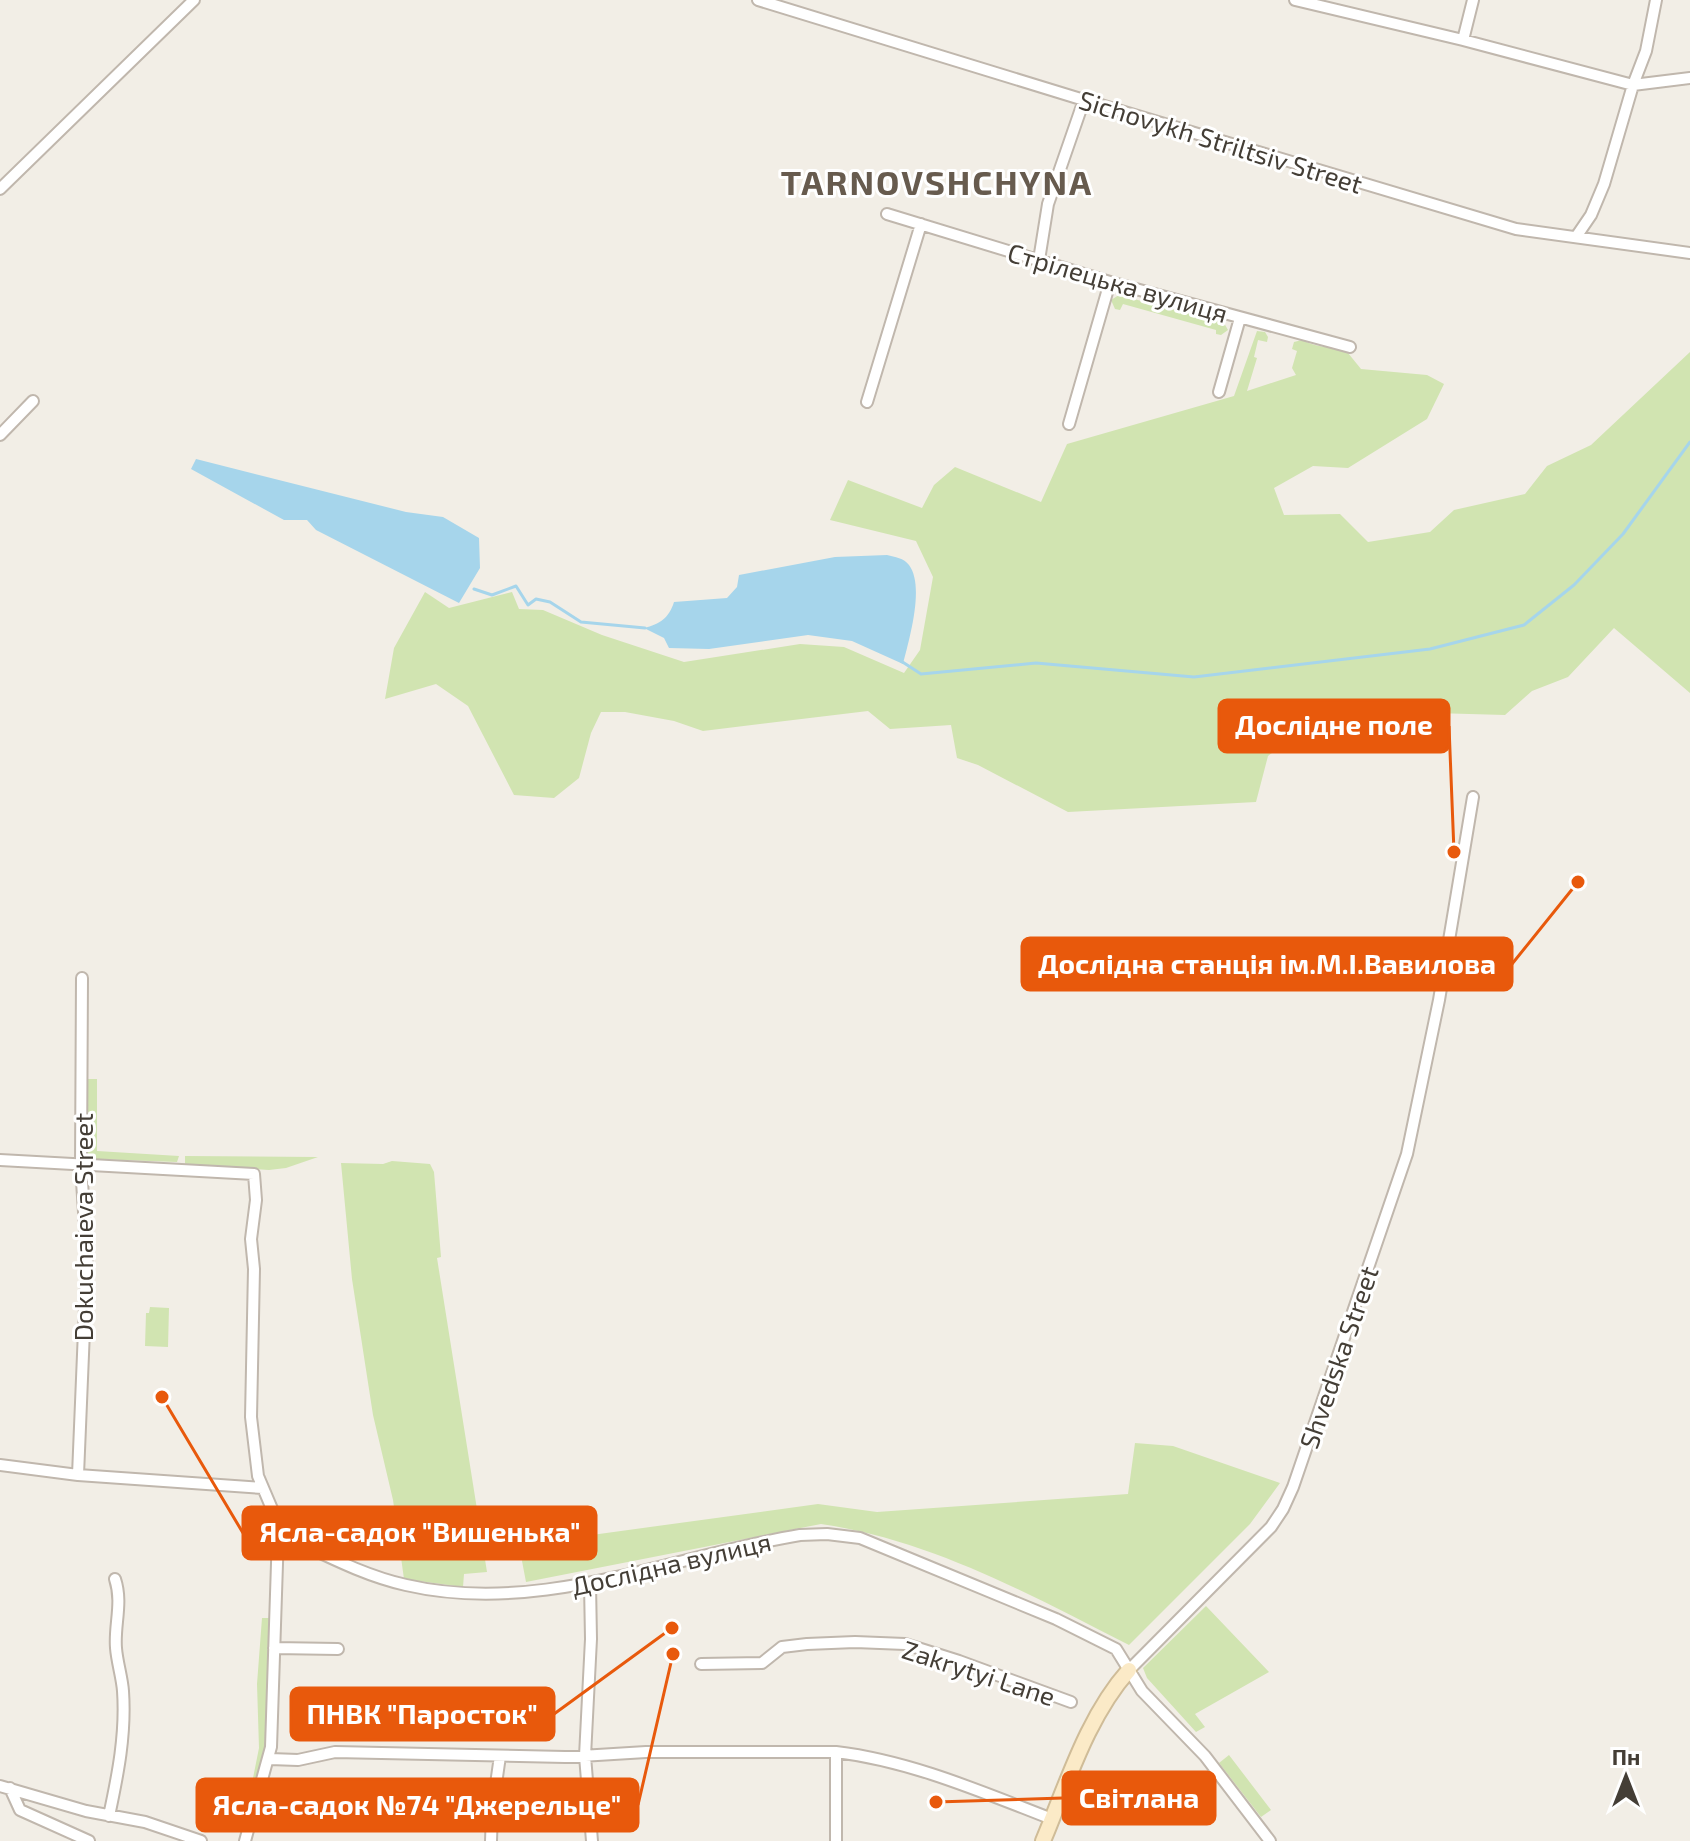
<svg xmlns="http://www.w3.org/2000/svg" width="1690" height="1841" font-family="'Exo 2',sans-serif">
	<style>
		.green { fill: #d1e4b1 }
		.water { fill: #a6d5eb }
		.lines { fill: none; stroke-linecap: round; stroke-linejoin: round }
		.stream { stroke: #a6d5eb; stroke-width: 3 }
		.street-casing { stroke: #c0b7ad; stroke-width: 14 }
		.secondary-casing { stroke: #cfbc98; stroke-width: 18 }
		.street { stroke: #fff; stroke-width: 10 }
		.secondary { stroke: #fbeac7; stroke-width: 14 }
		.labels { text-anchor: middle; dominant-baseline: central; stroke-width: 6; stroke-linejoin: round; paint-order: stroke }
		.street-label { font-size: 26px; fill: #443e36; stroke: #fff }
		.district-label { font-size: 34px; font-weight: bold; letter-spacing: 2px; fill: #675b4e; stroke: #fff }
		.leader { fill: none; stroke: #e8590c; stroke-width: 3 }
		.callout-dot { fill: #e8590c; stroke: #fff; stroke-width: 3 }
		.callout { fill: #e8590c; stroke: #e8590c; stroke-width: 3 }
		.callout-label { font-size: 28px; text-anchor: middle; font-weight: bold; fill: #fff }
	</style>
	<rect width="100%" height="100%" fill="#f2eee6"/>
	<path class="green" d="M1119,295L1224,323L1228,330L1221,335L1216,334V330L1123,304L1120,310L1115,309L1111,300Z
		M1257,331L1265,332L1268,337L1267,342L1258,340L1254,357L1257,358L1247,391L1296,375L1292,368L1297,351L1292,349L1294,342L1302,340C1318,348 1332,348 1350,347L1348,353L1361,369L1427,375L1444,384L1427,419L1348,468L1313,466L1274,488L1284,515L1340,514L1368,542L1430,532L1454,510L1525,494L1547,466L1591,445L1690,352V693L1614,628L1568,677L1532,691L1505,715L1326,710L1268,756L1256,802L1068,812L978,765L957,758L951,725L890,729L868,711L703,731L674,721L625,712H601L591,733L579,778L554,798L514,795L468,706L436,684L385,699L394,648L425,592L449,608L512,592L519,609L543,610L602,635L684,662L800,644L844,647L904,673L920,650L933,577L916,541L830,520L848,480L922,508L934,485L955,467L1041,502L1067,444L1234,396Z
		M85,1079H97V1151L179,1156L177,1162L94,1159L88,1156L86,1149Z
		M185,1156L318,1157L286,1168L269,1170L185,1165Z
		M392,1161L430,1164L434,1172L441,1257L437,1258L487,1572L464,1574L463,1587L404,1579L393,1500L373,1415L352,1279L341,1163L383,1164Z
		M150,1307L169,1308L168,1347L145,1346L146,1313H149Z
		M1135,1443L1173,1446L1280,1483L1250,1524L1129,1645C1031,1595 931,1540 821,1524L526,1582L522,1561L526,1544L818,1504L877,1512L1128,1494Z
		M1206,1606L1269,1672L1195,1714L1205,1727L1196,1732L1147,1678L1143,1668Z
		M262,1618H270L267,1748L260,1777L256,1776L255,1779L253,1778L259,1748L257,1684Z
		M1229,1755L1271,1810L1261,1817L1219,1763Z"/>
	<path class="water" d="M196,459L406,512L443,517L479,538L480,568L459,603L316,530L307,520H284L191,469Z
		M887,555C895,557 904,558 909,565C925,586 909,640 903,664L852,641L808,635L709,649L669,648L664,638L644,628C660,624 669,618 674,602L727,598L737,587L739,575L835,557Z"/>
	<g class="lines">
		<path class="stream" d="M474,589L492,595L516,586L528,605L536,599L550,602L581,622L645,628
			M901,661L921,674L1036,663L1194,677L1430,649L1524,625L1574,585L1623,534L1690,442"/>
		<g class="street-casing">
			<path id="street" d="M758,0L1084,100L1516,229L1690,253
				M1295,0L1463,40L1633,85L1690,78
				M1463,40L1473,0
				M0,189L194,0
				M887,214L1110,282L1350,347
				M1576,237L1591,215L1604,184L1633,85L1646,51L1656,0
				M1039,260L1048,204L1084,100
				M1219,392L1240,318
				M867,402L921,224
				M1069,424L1110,282
				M0,435L33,401
				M0,1160L254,1174L256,1200L251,1239L254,1269L251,1417L258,1476L275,1516L278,1533C320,1552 361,1575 406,1585C540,1616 671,1556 800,1535L827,1534L860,1538L1056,1619L1116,1649L1142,1691L1205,1756L1270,1841
				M0,1465L78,1475L263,1488
				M78,1475L87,1258L81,1166L82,978
				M590,1584L591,1639L585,1756L592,1841
				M274,1648L338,1649
				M701,1664L762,1663L782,1647L807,1644L855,1642L905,1644L959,1661L1071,1702
				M1129,1670L1271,1527L1283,1509L1293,1487L1407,1154L1439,1000L1473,797
				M270,1759L298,1760L335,1752L565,1757L646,1752H836C911,1761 982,1792 1052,1819
				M0,1786L86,1811L145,1822L201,1841
				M10,1788L20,1810L89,1841
				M109,1816C118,1774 126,1734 123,1691C122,1677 117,1662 116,1648C114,1625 123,1603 115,1579
				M245,1841L271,1747L278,1533
				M491,1841L492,1812L500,1756
				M836,1841V1752"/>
		</g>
		<g class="secondary-casing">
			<path id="secondary" d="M1043,1841C1067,1784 1087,1717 1129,1670"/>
		</g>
		<use href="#street" class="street"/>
		<use href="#secondary" class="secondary"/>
	</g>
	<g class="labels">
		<g class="street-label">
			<text transform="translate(1221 141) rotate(17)">Sichovykh Striltsiv Street</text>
			<text transform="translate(1118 282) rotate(16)">Стрілецька вулиця</text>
			<text transform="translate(82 1227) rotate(-90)">Dokuchaieva Street</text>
			<text transform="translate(1338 1357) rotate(-71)">Shvedska Street</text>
			<text transform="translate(671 1563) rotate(-13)">Дослідна вулиця</text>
			<text transform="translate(979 1672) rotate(18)">Zakrytyi Lane</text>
		</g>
		<g class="district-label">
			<text x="937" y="181">TARNOVSHCHYNA</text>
		</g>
	</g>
	<path class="leader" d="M1454 852L1449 726M1578 882L1512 964M162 1397L243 1533M672 1628L554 1714M936 1802L1063 1798M673 1654L638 1805"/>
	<g class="callout-dot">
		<circle cx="1454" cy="852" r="8"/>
		<circle cx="1578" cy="882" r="8"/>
		<circle cx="162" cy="1397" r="8"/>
		<circle cx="672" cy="1628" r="8"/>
		<circle cx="936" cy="1802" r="8"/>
		<circle cx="673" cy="1654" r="8"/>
	</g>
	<g class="callout">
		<rect x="1219" y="700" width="230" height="52" rx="8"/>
		<rect x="1022" y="938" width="490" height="52" rx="8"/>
		<rect x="243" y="1507" width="353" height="52" rx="8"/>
		<rect x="291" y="1688" width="263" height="52" rx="8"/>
		<rect x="1063" y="1772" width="152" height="52" rx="8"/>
		<rect x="197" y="1779" width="441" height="52" rx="8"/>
	</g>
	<g class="callout-label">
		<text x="1334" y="735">Дослідне поле</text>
		<text x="1267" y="974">Дослідна станція ім.М.І.Вавилова</text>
		<text x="420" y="1542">Ясла-садок "Вишенька"</text>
		<text x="422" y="1724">ПНВК "Паросток"</text>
		<text x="1139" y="1808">Світлана</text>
		<text x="417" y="1815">Ясла-садок №74 "Джерельце"</text>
	</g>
	<g transform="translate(1626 1777)" stroke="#ffffff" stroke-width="6" paint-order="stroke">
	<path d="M0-6L14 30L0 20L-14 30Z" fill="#443e36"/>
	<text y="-12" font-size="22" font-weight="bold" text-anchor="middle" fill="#443e36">Пн</text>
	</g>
</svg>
